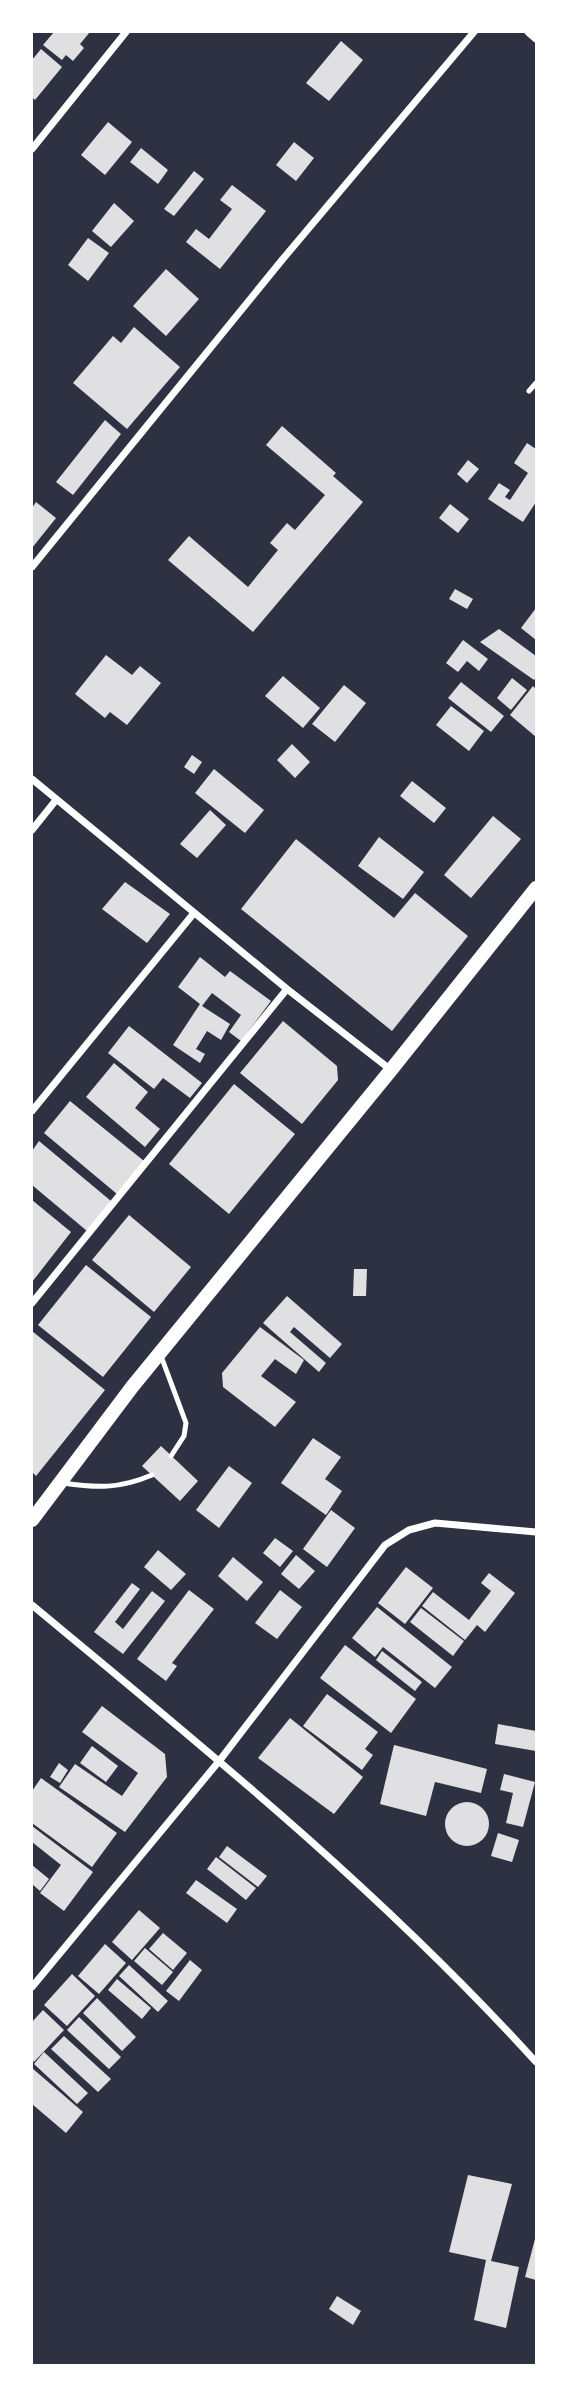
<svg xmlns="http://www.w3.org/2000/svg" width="568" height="2397" font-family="'Space Grotesk',sans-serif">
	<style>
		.building { fill: #e0e0e3 }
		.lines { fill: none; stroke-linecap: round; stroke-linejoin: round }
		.service { stroke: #fff; stroke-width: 5 }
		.minor { stroke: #fff; stroke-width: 7 }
		.secondary { stroke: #fff; stroke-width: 14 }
	</style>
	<rect width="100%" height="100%" fill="#2d3142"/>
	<path class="building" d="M54,32H90L80,44L84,48L73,61L66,55L62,60L43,45Z
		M341,41L363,60L329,101L306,83Z
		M41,49L62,67L35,100L32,97V60Z
		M108,122L132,142L105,175L81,155Z
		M294,142L314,158L296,181L276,165Z
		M141,148L168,170L158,184L130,162Z
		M194,171L204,179L174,216L164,209Z
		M232,185L266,211L220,269L186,242L196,229L209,239L232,209L220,200Z
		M114,203L134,221L111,247L92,231Z
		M88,238L109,253L88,281L68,265Z
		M166,269L199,299L166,336L133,306Z
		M134,327L180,367L127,429L73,383L113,336L121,343Z
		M105,420L121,434L73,495L56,482Z
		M282,426L336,473L333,476L363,502L253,632L168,560L189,536L248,587L278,550L270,543L287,523L295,530L325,495L266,445Z
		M527,443L536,449V502L523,522L488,499L499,483L510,490L505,497L510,500L528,473L514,463Z
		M468,460L479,469L467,483L457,474Z
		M36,502L56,518L32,548V508Z
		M450,504L469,519L458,533L439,518Z
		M455,589L473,599L467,609L449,599Z
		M536,608V640L521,628Z
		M499,629L536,656V677L534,680L480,642Z
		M463,640L488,659L479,671L467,661L458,672L446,663Z
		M106,655L132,675L140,666L161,683L127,725L110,712L105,718L75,694Z
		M283,676L320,708L303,728L265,696Z
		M512,678L527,690L511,710L497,698Z
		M461,682L504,716L491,732L448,698Z
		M344,685L366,703L335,742L312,724Z
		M533,686L536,689V737L510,715Z
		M451,706L484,731L469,751L436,725Z
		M292,744L310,762L295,778L277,760Z
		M192,755L202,762L194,774L184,767Z
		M214,769L264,810L245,833L195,793Z
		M412,781L446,808L434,823L400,796Z
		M210,810L226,825L197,858L180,844Z
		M493,816L521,839L471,898L444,875Z
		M379,837L424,872L403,899L358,866Z
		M296,839L394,918L415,893L468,936L392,1031L241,909Z
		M125,882L170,914L147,943L102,909Z
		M200,957L225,977L230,971L271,1001L241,1041L229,1032L241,1015L212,993L202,1006L230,1024L221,1040L207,1031L196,1049L205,1054L200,1063L173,1045L200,1004L178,987Z
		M283,1021L337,1066L338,1080L302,1124L240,1073Z
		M129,1026L202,1083L190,1098L163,1078L154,1089L108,1053Z
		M114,1063L148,1092L135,1108L160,1129L145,1147L86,1097Z
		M234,1084L295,1134L229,1214L169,1164Z
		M70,1101L144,1161L117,1194L44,1133Z
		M39,1141L111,1201L87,1231L32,1185V1151Z
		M32,1200L71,1232L32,1282Z
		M129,1215L191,1267L154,1312L92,1260Z
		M86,1265L151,1317L103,1377L38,1325Z
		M354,1269H367L366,1296H353Z
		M287,1296L342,1344L330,1358L294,1327L290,1332L326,1363L319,1372L263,1323Z
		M260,1327L304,1360L296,1374L275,1359L261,1376L296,1402L275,1427L223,1387L222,1373Z
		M32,1331L105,1390L36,1476L32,1472Z
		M313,1438L341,1457L325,1479L342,1491L326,1515L281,1483Z
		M161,1446L198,1481L180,1501L142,1466Z
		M229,1466L252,1483L219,1528L196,1510Z
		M331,1510L355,1528L327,1567L303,1549Z
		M275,1538L293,1551L280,1567L263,1553Z
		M158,1550L186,1574L171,1590L144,1567Z
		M296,1555L315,1571L299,1589L281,1574Z
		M233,1557L263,1582L247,1601L218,1576Z
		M406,1567L433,1588L405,1624L378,1603Z
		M489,1573L515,1593L485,1632L477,1625L465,1640L422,1606L433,1592L469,1620L491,1591L481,1583Z
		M132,1583L140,1589L115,1622L123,1629L152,1591L165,1601L123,1654L94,1632Z
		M189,1590L214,1609L172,1663L177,1666L166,1681L137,1659Z
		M280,1590L302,1607L277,1639L255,1623Z
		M377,1607L452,1667L435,1688L383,1647L375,1657L352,1638Z
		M421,1608L464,1641L453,1656L410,1622Z
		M345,1645L416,1699L391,1733L320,1678Z
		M382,1651L422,1682L415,1691L376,1660Z
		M327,1694L378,1732L365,1749L373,1755L362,1770L303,1726Z
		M102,1706L165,1754L167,1777L125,1832L59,1787L75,1764L122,1796L138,1773L82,1732Z
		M290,1718L363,1777L334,1814L258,1758Z
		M498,1724L536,1731V1751L495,1744Z
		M394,1745L487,1769L481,1793L435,1782L426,1816L380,1804Z
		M92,1746L118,1766L106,1782L80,1763Z
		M59,1763L68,1770L60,1783L50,1777Z
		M504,1774L535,1782L523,1827L506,1823L513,1793L500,1790Z
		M41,1778L117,1833L92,1867L32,1823V1791Z
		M445 1824a22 22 0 1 1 44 0a22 22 0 1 1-44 0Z
		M32,1826L93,1872L64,1911L40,1893L61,1865L32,1842Z
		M498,1833L519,1840L512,1862L491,1856Z
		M227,1846L267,1876L258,1887L219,1857Z
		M216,1857L256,1888L246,1900L207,1869Z
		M32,1865L49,1879L40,1891L32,1884Z
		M196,1880L237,1909L227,1923L186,1893Z
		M139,1910L160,1928L132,1960L112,1942Z
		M163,1933L187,1953L173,1970L149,1949Z
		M105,1944L126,1963L99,1994L78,1976Z
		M145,1948L173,1972L162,1985L134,1961Z
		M190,1960L202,1970L179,2001L166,1991Z
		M129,1965L168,2001L158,2012L119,1976Z
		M72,1974L95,1996L67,2026L44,2005Z
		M117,1979L151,2008L142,2019L108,1990Z
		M97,1998L136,2037L122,2051L83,2013Z
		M43,2010L64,2030L34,2062L32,2060V2022Z
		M79,2017L121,2057L109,2069L67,2030Z
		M64,2036L111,2079L98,2092L51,2049Z
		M44,2052L88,2093L77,2104L34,2064Z
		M32,2068L83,2112L66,2133L32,2104Z
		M468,2175L512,2184L491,2261L519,2267L506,2328L474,2320L486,2260L449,2252Z
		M536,2235V2280L525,2277Z
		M337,2296L361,2311L353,2325L329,2309Z"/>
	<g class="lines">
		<path class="service" d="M529,391L536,383
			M161,1356L186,1423L184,1436L171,1456
			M63,1483C97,1488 119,1489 152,1475"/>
		<path class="minor" d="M528,32L536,39
			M32,149L126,32
			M32,567L282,260L474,32
			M32,779L287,989L391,1070
			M32,830L56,800
			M32,1111L194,913
			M32,1303L287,989
			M32,1605C207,1750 383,1893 536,2062
			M32,1987L220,1760L385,1545L409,1530L435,1523L536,1532"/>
		<path class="secondary" d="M32,1520L132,1387L391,1070L536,888"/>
	</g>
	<rect width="568" height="2397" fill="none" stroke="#ffffff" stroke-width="66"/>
</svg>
